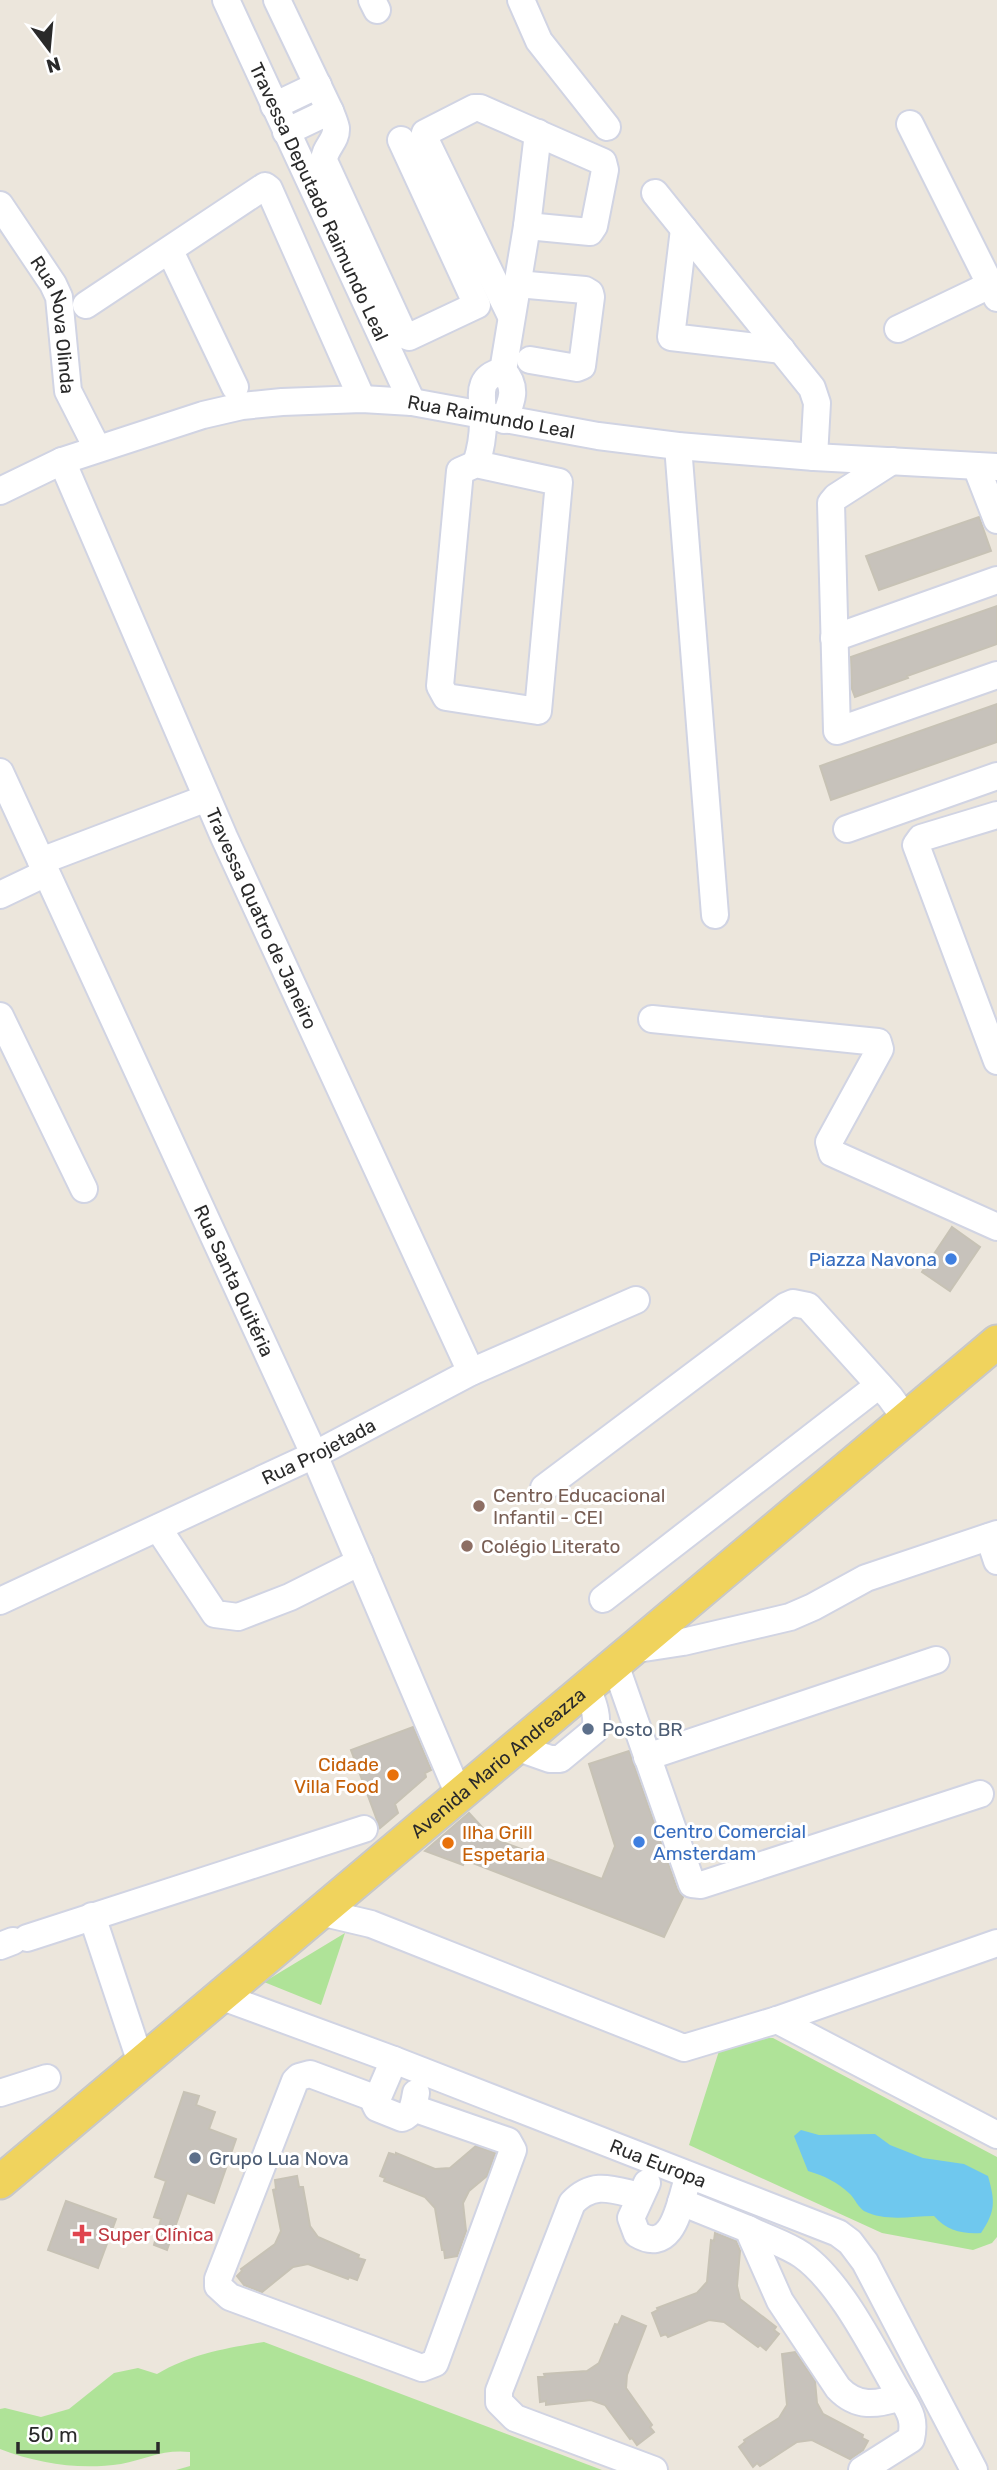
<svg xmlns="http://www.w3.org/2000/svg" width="997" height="2470" font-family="Rubik,sans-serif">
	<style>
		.green { fill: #afe398 }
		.water { fill: #6fc8ee }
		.building { fill: #c7c2bb; stroke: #c7c2b5; stroke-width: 2 }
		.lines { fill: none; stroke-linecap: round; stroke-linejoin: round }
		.minor-casing { stroke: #d1d4e3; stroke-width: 30 }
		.major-casing { stroke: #c8c8c8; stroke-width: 37 }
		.minor { stroke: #fff; stroke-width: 26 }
		.major { stroke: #f0d35d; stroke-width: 33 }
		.shop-dot { fill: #3f7fe0; stroke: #fff; stroke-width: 2.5 }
		.education-dot { fill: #8d6e63; stroke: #fff; stroke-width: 2.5 }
		.service-dot { fill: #5c6f8a; stroke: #fff; stroke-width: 2.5 }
		.food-dot { fill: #e8710a; stroke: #fff; stroke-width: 2.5 }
		.health-dot { fill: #e0444e; stroke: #fff; stroke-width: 2.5 }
		.labels { text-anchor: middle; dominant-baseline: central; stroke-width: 6; stroke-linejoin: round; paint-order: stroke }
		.street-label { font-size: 19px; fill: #2a2a2a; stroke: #fff }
		.shop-label { font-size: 19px; fill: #366cbe; stroke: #fff; text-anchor: end }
		.education-label { font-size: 19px; fill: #785e54; stroke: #fff; text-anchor: start }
		.service-label { font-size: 19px; fill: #4e5e75; stroke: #fff; text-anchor: start }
		.food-label { font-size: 19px; fill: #c56008; stroke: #fff; text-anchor: end }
		.health-label { font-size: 19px; fill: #be3a42; stroke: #fff; text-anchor: start }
	</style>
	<rect width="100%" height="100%" fill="#ece6dc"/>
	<path class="green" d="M345,1933L321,2005L264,1982Z
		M761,2038H773L997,2157V2237L992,2243L973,2250L882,2233L689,2145L719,2051Z
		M264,2342L602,2470H176L190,2466V2452C163,2449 146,2459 121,2464C80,2470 39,2464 0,2449V2409L5,2408L41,2417L69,2409L114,2373L138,2368L157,2374C191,2354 226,2348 264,2342Z"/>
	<path class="water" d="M801,2130L819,2135L875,2134L890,2145L923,2158L964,2164L988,2176C995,2201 996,2211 981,2233C962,2234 947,2231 934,2216C911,2216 886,2222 864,2211C858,2207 855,2199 850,2194C837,2182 825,2176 808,2171L794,2136Z"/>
	<path class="building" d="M979,517L991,551L879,590L866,556Z
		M997,606V644L907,676L908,678L855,697L852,689L851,657Z
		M997,704V742L831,800L820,766Z
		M952,1227L980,1247L950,1291L922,1272Z
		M413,1727L431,1770L425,1773L426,1777L395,1804L398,1813L380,1828L351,1750Z
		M629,1751L677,1889L683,1897L664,1937L465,1860L463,1865L425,1851L469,1813L492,1838L602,1879L615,1846L589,1764Z
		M184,2092L199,2096L196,2105L215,2112L209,2129L236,2139L214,2203L187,2193L167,2250L154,2245L161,2219L154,2217L166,2181L155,2177Z
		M476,2146L495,2153L487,2176L469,2191L463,2203L466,2231L457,2256L445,2258L444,2250H442L435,2208L425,2197L384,2181L385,2178L380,2176L389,2153L396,2155V2153L435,2169L450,2168Z
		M297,2176L299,2187H303L310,2226L318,2237L359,2255L358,2258L365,2260L357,2280L349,2277L348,2279L308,2264L293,2267L262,2292L244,2285L237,2276L242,2271L241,2269L275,2244L281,2231L273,2190L276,2189L275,2180Z
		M66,2201L116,2219L98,2268L48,2250Z
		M715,2233L736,2241L740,2251L737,2286L740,2299L776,2327L774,2330L779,2334L766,2350L760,2345L758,2347L724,2322L709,2320L668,2337L666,2334L661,2336L652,2313L658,2310L657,2308L697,2293L707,2282L711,2240L714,2241Z
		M622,2316L646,2326L627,2375L626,2388L652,2425L650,2427L654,2432L637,2445L632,2438L630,2439L605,2405L591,2400L546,2405V2401L540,2402L538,2377H545L544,2374L587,2371L599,2363L615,2324L618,2325Z
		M795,2352L815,2381L817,2403L823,2414L863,2435L862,2438L868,2441L863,2450L850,2459L812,2440L797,2442L760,2466L757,2463L753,2467L739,2447L745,2442L744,2440L779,2418L787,2405L782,2354Z"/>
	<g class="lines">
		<g class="minor-casing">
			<g id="minor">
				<path id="s1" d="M226,0L412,402"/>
				<path d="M277,0L330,111C332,116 335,123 336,128C337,141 324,148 324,161L404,335L409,337L477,305L401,140"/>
				<path d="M372,0L377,10"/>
				<path d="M521,0L539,41L607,127"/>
				<path d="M274,106L318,85"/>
				<path d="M910,124L997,298"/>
				<path d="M286,132L330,111"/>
				<path d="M655,193L812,388L817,403L814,457"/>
				<path id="s2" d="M0,205L53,284L59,297L68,391L97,448"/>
				<path d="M684,229L671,337L782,350"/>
				<path d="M170,251L235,387"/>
				<path d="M517,284L585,290L590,293L591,297L582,366L577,368L530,360"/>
				<path d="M86,305L265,186L269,189L362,399"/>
				<path d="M511,316L424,137L425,133L474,108H480L603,162L605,170L594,226L590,232L527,226"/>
				<path d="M898,329L990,285"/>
				<path d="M503,371L527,226L538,133"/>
				<path d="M678,446L715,915"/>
				<path id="s3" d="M62,461L224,837L471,1372"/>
				<path d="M892,461L836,497L831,503L837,731L997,675"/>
				<path d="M476,464L559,482L538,711L446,697L440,686L460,471Z"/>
				<path d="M476,464C481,449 483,436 483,421C484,399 473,378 503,371C518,387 512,401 504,420"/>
				<path d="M976,466L997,520"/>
				<path id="s4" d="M0,491L62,461L203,415L242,406L282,402L362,399L412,402L598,436L678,446L814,457L997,467"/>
				<path d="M834,638L997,580"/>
				<path id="s5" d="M0,772L309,1443L459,1795"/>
				<path d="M997,815L921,838L916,845L997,1061"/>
				<path d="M847,829L997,776"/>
				<path d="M41,861L207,798"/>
				<path d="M0,895L46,873"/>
				<path d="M0,1016L84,1189"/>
				<path d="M652,1019L878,1042L880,1049L829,1142L832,1153L997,1227"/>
				<path d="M544,1488L786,1306L793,1303L808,1306L890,1397L906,1419"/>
				<path d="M158,1528L215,1614L238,1617L290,1597L360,1562"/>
				<path d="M989,1537L997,1561"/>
				<path d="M603,1599L879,1385"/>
				<path id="s6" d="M0,1601L314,1455L471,1372L636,1300"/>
				<path d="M631,1650L683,1642L790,1617L813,1607L866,1578L997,1534"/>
				<path d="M615,1664L692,1884L701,1885L980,1794"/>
				<path d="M516,1747L550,1759H560L595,1730C599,1716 592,1701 587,1687"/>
				<path d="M647,1757L936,1660"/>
				<path d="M320,1912L371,1924L684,2048L777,2020L997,1943"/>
				<path d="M92,1916L141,2063"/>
				<path d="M27,1938L364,1829"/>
				<path d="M0,1946L13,1941"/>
				<path id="s7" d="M220,1996L394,2060L838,2233L850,2242L865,2262L974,2470"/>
				<path d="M777,2020L997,2135"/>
				<path d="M394,2060L375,2104L377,2108L402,2118C413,2114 414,2104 416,2093"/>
				<path d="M0,2093L47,2078"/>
				<path d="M377,2099L310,2074L299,2077L295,2081L218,2279V2286L230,2297L422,2368L435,2363L513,2150L508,2141L413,2108"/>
				<path d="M647,2183L631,2218L637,2234C672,2255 679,2207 686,2185"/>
				<path d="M640,2196C613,2190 594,2180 572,2203L499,2391V2402L515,2418L654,2470"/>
				<path d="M681,2202L748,2229L780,2301L838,2388C857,2408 876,2405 901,2397C911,2413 915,2421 911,2439L862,2470"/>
				<path d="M748,2229C765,2238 786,2244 802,2255C842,2283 876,2355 901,2397"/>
			</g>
		</g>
		<g class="major-casing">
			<g id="major">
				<path id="s8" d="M0,2182L997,1342"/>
			</g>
		</g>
		<use href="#minor" class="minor"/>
		<use href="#major" class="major"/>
	</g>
	<g class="shop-dot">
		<circle cx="951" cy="1259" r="7"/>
		<circle cx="639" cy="1842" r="7"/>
	</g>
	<g class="education-dot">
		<circle cx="479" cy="1506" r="7"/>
		<circle cx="467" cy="1546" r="7"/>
	</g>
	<g class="service-dot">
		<circle cx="588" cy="1729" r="7"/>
		<circle cx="195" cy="2158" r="7"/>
	</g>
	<g class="food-dot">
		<circle cx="393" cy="1775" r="7"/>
		<circle cx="448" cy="1843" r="7"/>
	</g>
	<path class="health-dot" d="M78.5 2223.5h7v7h7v7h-7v7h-7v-7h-7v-7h7z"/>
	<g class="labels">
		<g class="street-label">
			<text stroke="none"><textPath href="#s1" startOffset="222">Travessa Deputado Raimundo Leal</textPath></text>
			<text stroke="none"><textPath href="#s2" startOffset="135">Rua Nova Olinda</textPath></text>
			<text stroke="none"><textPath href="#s4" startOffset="508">Rua Raimundo Leal</textPath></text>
			<text stroke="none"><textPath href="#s3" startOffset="499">Travessa Quatro de Janeiro</textPath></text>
			<text stroke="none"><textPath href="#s5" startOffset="560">Rua Santa Quitéria</textPath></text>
			<text stroke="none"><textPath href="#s6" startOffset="352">Rua Projetada</textPath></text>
			<text stroke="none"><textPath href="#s8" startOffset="651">Avenida Mario Andreazza</textPath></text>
			<text stroke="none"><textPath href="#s7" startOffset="469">Rua Europa</textPath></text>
		</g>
		<g class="shop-label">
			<text x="937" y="1259">Piazza Navona</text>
			<text x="653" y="1831" text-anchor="start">Centro Comercial<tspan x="653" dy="22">Amsterdam</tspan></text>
		</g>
		<g class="education-label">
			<text x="493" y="1495">Centro Educacional<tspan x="493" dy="22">Infantil - CEI</tspan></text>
			<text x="481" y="1546">Colégio Literato</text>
		</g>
		<g class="service-label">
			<text x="602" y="1729">Posto BR</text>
			<text x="209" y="2158">Grupo Lua Nova</text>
		</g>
		<g class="food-label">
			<text x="379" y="1764">Cidade<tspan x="379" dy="22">Villa Food</tspan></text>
			<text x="462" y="1832" text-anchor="start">Ilha Grill<tspan x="462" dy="22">Espetaria</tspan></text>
		</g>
		<g class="health-label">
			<text x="98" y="2234">Super Clínica</text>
		</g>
	</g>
	<g transform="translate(49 49) rotate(164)" stroke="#ffffff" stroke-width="5" paint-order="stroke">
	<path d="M0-5L12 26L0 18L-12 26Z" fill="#2a2a2a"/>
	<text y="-10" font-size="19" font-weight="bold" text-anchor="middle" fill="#2a2a2a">N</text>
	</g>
	<path d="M18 2442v10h140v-10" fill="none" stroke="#2a2a2a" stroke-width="3.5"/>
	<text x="28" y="2442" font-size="21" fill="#2a2a2a" stroke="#ffffff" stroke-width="5" paint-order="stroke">50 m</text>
</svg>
